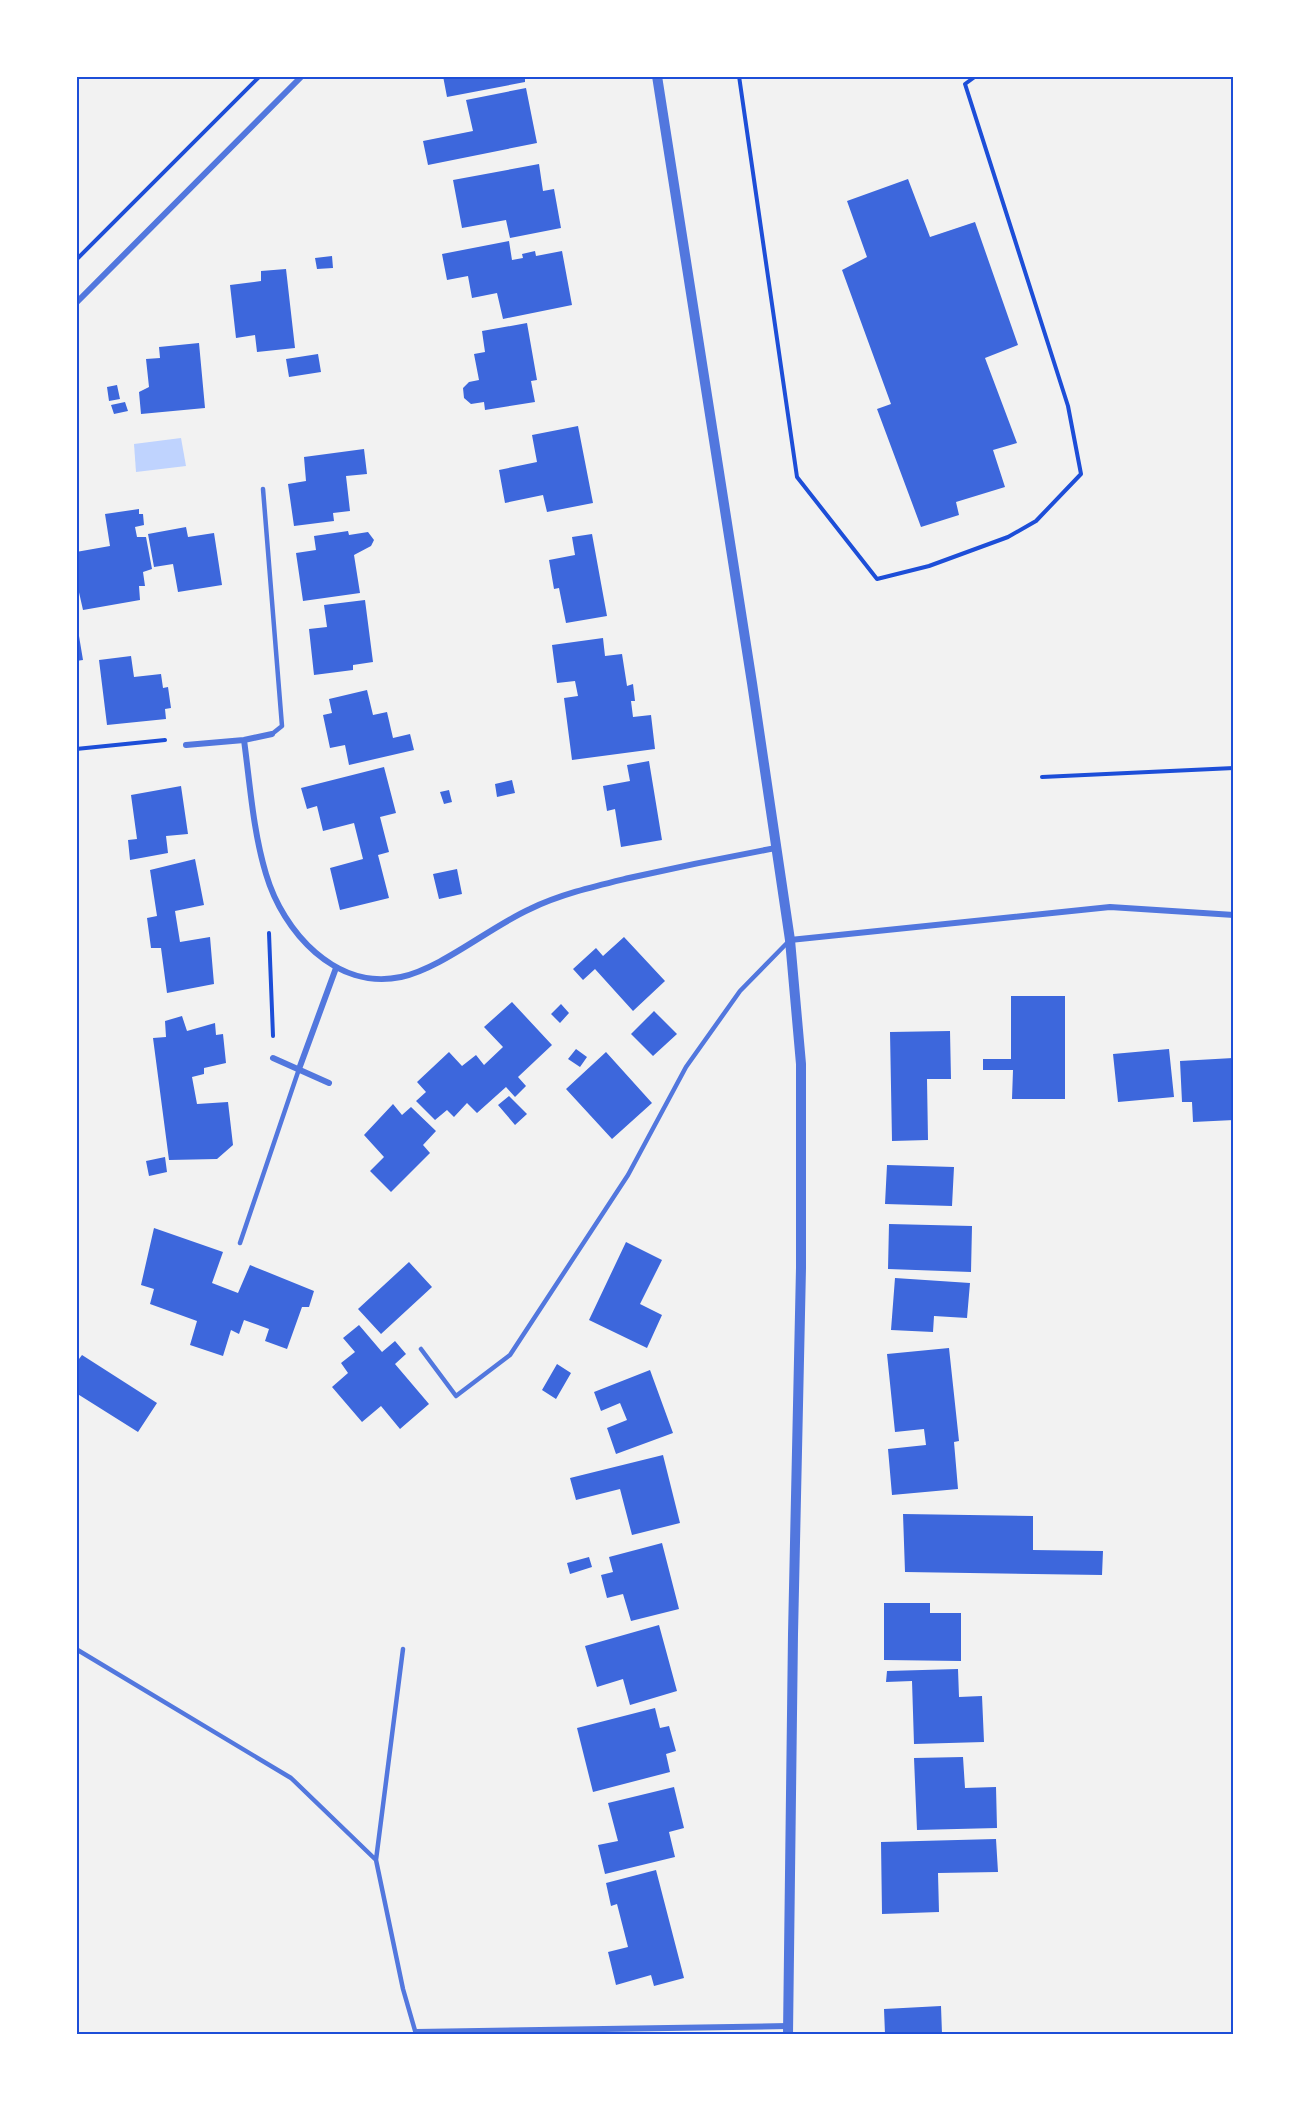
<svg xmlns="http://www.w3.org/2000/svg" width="1310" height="2111" font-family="Barlow,sans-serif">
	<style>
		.water { fill: #bfd3fe }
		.building { fill: #3d67dc }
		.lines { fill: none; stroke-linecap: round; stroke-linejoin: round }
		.path { stroke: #1d4ed8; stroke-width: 4 }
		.service { stroke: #5277de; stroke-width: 4.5 }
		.minor { stroke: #5277de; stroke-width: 6 }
		.tertiary { stroke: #5277de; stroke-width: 10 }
		.neatline { fill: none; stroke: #1d4ed8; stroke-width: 2 }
	</style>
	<rect width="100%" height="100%" fill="#f2f2f2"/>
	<path class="water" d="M181,438L186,466L136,472L134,444Z"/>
	<path class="building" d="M443,76H525V82L447,97Z
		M526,88L537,143L428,165L423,141L473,131L466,100Z
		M539,164L543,191L554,189L561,228L510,238L506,220L462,228L453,180Z
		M908,179L930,237L975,222L1018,345L985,358L1017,443L993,450L1005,487L956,502L959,515L921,527L877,409L891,404L842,270L867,257L847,201Z
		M509,241L512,260L523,258L522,254L535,251L536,256L562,251L572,305L503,319L497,293L472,298L468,276L447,280L442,254Z
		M332,256L333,268L317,269L315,258Z
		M286,269L295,348L257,352L255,335L236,338L230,285L261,281V271Z
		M527,323L537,380L531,381L535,402L485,410L484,402L471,404L464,398L463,388L469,382L479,380L474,354L485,352L482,331Z
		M199,343L205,408L141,414L139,392L149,387L146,359L160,358L159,347Z
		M318,354L321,372L289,377L286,359Z
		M117,385L120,399L109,401L107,387Z
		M125,402L128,411L114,414L111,405Z
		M578,426L593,503L547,512L543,495L505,503L499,470L537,462L532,435Z
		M364,449L367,474L346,476L350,511L333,513L334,521L294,526L288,484L306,481L304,457Z
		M139,509V514H143L144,525L135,527L137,537H146L152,569L143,572L145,586H139L140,600L83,610L76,579V552L110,546L105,514Z
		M186,527L188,537L214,533L222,585L178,592L173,564L154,567L148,534Z
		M348,531L349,535L368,532L374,540L371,546L354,555L360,593L303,601L296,553L316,550L314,536Z
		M592,534L607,616L566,623L559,588L554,589L549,560L575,555L572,537Z
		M365,600L373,662L353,665V670L314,675L309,629L327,627L324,605Z
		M76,636H79L83,660L76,661Z
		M603,638L605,656L622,654L627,686L633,684L635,701H631L633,717L651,715L655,749L572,760L564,698L578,696L575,681L557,683L552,645Z
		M131,656L134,677L161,674L163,688L168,687L171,708L165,709L166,719L107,725L99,660Z
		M367,690L373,715L387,712L393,738L410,734L414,750L349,765L345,745L330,748L323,715L332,713L329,699Z
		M649,761L662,840L621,847L615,809L607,811L603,786L630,781L627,765Z
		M384,767L396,813L380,817L389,852L378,855L389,898L340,910L330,868L363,859L354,823L323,831L317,806L307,809L301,788Z
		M512,780L515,793L497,797L495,784Z
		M181,786L188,834L166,836L168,853L130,860L128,840L137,839L131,795Z
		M449,790L452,802L444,804L440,792Z
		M195,859L204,905L175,911L180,942L210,937L214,984L167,993L161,948H151L147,918L157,916L150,870Z
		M457,869L462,894L439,899L433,874Z
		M624,937L665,981L633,1011L595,969L583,980L573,969L596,948L603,956Z
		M1011,996H1065V1099H1012L1013,1070H983V1059H1011Z
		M512,1002L552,1045L518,1077L526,1086L515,1097L506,1087L477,1113L467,1103L454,1117L447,1110L435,1120L416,1101L426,1092L417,1082L449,1052L462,1066L476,1055L484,1065L503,1047L484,1027Z
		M561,1004L569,1013L560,1023L551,1014Z
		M654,1011L677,1034L653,1056L631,1034Z
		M182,1016L187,1031L215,1023L216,1035L223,1034L226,1063L204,1068V1074L192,1077L197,1104L228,1102L233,1145L217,1159L169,1160L153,1038L166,1037L165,1021Z
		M950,1031L951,1079H927L928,1140L892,1141L890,1032Z
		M576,1049L587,1057L580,1067L568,1059Z
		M1169,1049L1174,1097L1118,1102L1113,1054Z
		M606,1052L652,1103L612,1139L566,1089Z
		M1233,1058L1234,1120L1193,1122L1192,1102H1182L1180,1061Z
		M509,1096L527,1114L515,1125L498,1105Z
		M393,1104L402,1115L411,1107L436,1131L423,1145L430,1153L391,1192L370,1171L384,1157L364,1135Z
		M165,1157L167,1172L149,1176L146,1161Z
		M887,1165L954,1167L952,1206L885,1204Z
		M889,1224L972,1226L971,1272L888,1269Z
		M154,1228L223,1252L212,1283L238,1293L250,1265L314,1291L309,1307H302L287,1349L265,1341L269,1329L244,1320L239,1334L231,1330L223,1356L190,1345L197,1321L150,1304L154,1289L141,1285Z
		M626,1242L662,1260L640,1304L662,1315L647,1348L589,1320Z
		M409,1262L432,1287L381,1334L358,1309Z
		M895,1278L970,1283L967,1318L934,1316L933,1332L891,1330Z
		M359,1325L382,1352L395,1341L406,1354L395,1364L429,1404L400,1429L381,1406L362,1422L332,1387L348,1373L341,1363L355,1352L343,1338Z
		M949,1348L959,1441L954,1442L958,1489L892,1495L888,1449L926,1445L924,1429L895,1432L887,1354Z
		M82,1355L157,1403L138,1432L76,1393V1363Z
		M557,1364L571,1373L556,1399L542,1390Z
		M650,1370L673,1433L616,1454L607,1428L627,1420L620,1403L601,1411L594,1392Z
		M663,1455L680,1523L632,1535L620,1489L576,1500L570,1478Z
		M903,1514L1033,1516V1550L1103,1551L1102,1575L905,1572Z
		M662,1543L679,1609L631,1621L623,1594L607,1598L601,1575L613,1572L609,1557Z
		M589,1557L592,1567L570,1574L567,1563Z
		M884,1603H930V1613H961V1661L884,1660Z
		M659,1625L677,1691L630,1705L623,1679L597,1687L585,1646Z
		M958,1669L959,1697L982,1696L984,1742L914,1744L912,1681L886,1682L887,1671Z
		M655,1708L660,1728L669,1726L676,1751L666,1754L670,1772L593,1792L577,1728Z
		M963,1757L965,1788L996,1787L997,1828L917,1830L914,1758Z
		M674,1787L684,1828L669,1832L675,1857L605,1874L598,1845L618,1841L608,1803Z
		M996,1839L998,1872L938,1873L939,1912L882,1914L881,1842Z
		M656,1870L684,1978L654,1986L651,1975L616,1985L608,1952L628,1947L617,1904L611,1906L606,1883Z
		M941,2006L942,2034H885L884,2009Z"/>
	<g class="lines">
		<path class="path" d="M739,76L797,477L877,579L929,566L1008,537L1036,521L1081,474L1068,406L965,84L976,76
			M76,260L260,76
			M76,749L165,740
			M1042,777L1234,768
			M269,933L273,1036"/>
		<path class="service" d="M263,489L282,726L272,734
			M240,1243L299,1069
			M421,1349L456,1396L510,1355L628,1175L686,1067L740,991L788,942
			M76,1649L291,1778L376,1860L403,1989L416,2034
			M376,1860L403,1649"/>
		<path class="minor" d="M76,303L302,76
			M244,740C250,784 253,831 266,874C283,932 336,991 401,977C442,968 490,927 530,909C561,894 596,886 629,878C678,867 727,857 776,848
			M186,745L244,740L272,734
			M790,940L1110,907L1234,915
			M273,1058L329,1083
			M299,1069L336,968
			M416,2032L788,2026"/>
		<path class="tertiary" d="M657,76L752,683L790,940L801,1064V1268L793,1634L788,2034"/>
	</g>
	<rect width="1310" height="2111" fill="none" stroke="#ffffff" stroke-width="156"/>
	<rect x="78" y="78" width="1154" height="1955" class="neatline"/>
</svg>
